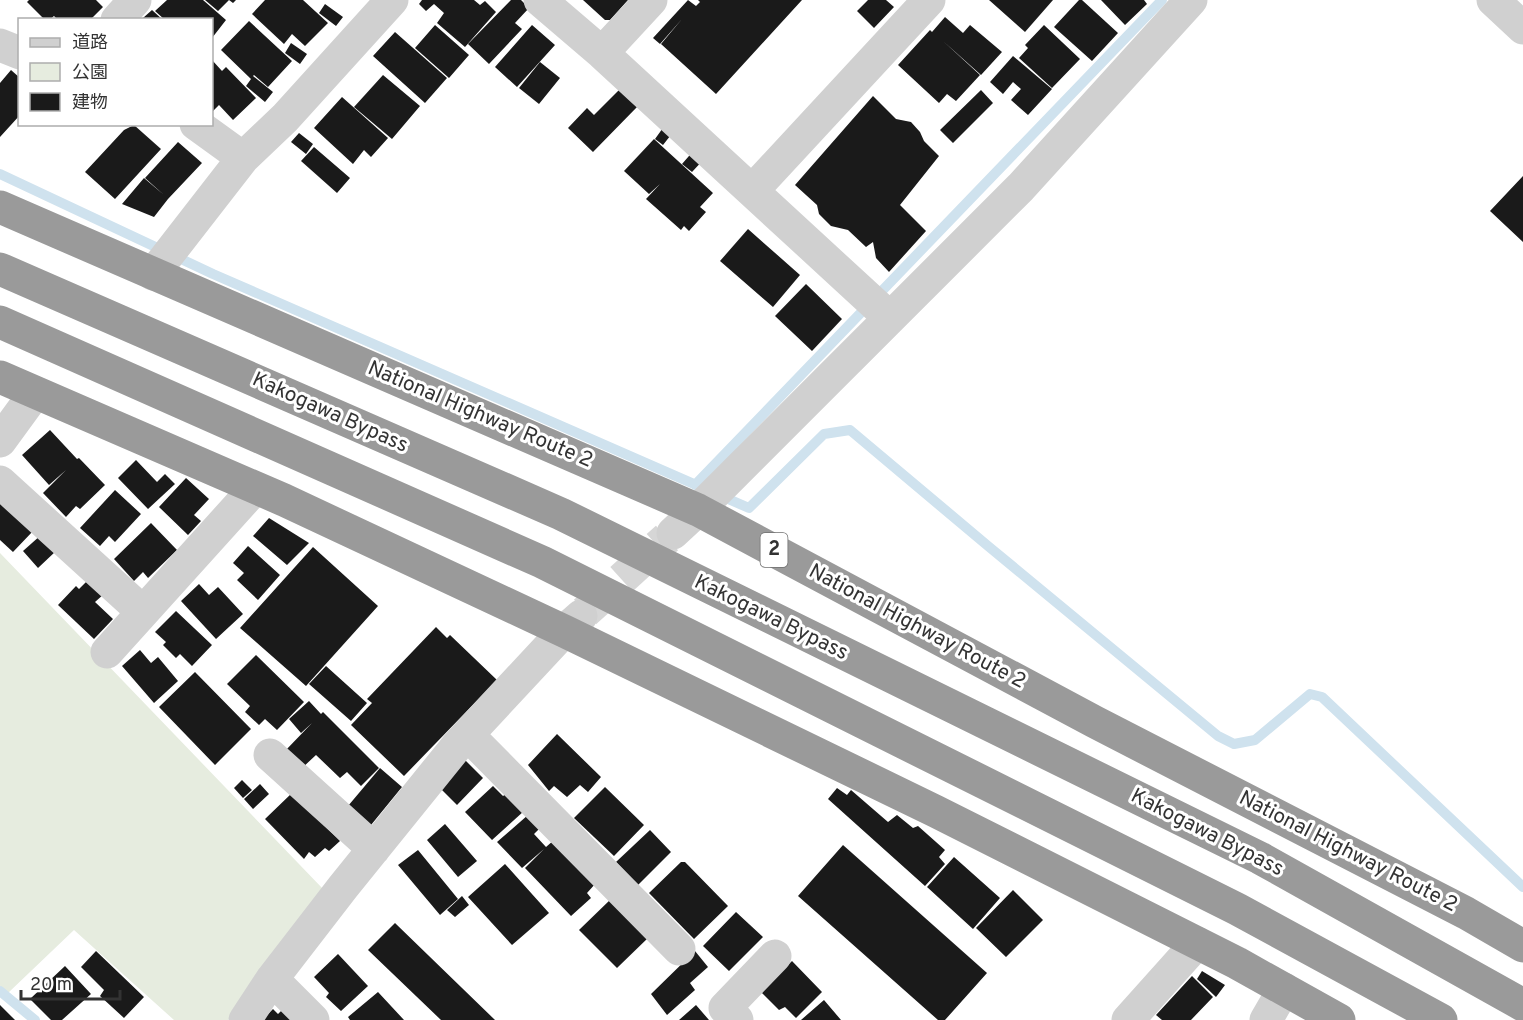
<svg xmlns="http://www.w3.org/2000/svg" width="1523" height="1020" font-family="Overpass,'Noto Sans JP',sans-serif">
	<style>
		.green { fill: #e6ecdf }
		.lines { fill: none; stroke-linecap: round; stroke-linejoin: round }
		.stream { stroke: #cfe2ee; stroke-width: 10 }
		.building { fill: #1a1a1a }
		.minor-tunnel { stroke: #d6d6d6; stroke-width: 33; stroke-dasharray: 33 16; stroke-linecap: butt }
		.minor { stroke: #d0d0d0; stroke-width: 33 }
		.highway { stroke: #9a9a9a; stroke-width: 33 }
		.labels { text-anchor: middle; dominant-baseline: central; stroke-width: 6; stroke-linejoin: round; paint-order: stroke }
		.shield { fill: #fff; stroke: #707070; stroke-width: 1.5 }
		.shield-label { font-size: 20px; font-weight: bold; fill: #333 }
		.street-label { font-size: 21px; fill: #333; stroke: #fff }
	</style>
	<rect width="100%" height="100%" fill="#fff"/>
	<path class="green" d="M0,553L324,890L280,943L228,1020H174L74,930L8,993L0,986Z"/>
	<g class="lines">
		<path class="stream" d="M0,174L213,274L749,508L824,434L850,430L988,546L1218,736L1234,744L1255,740L1310,694L1322,697L1523,887
			M695,485L1162,0
			M0,991L35,1020"/>
	</g>
	<path class="building" d="M29,0H96L103,7L90,20H58L54,16L49,20H45L27,2Z
		M167,0H203L226,20L212,38V20H165L155,11Z
		M205,0H236L233,3L229,0L218,11Z
		M265,0H303L328,23L305,46L292,34L284,44L252,14Z
		M422,0H474L480,5L485,1L496,12L465,47L437,23L444,13L434,4L426,11L419,4Z
		M511,0H521L529,8L515,23L522,29L489,64L468,44Z
		M583,0H628L610,20H605Z
		M688,0L696,6L700,2L698,0H802L716,94L661,44L682,19L660,44L653,38Z
		M868,0H886L894,7L874,28L857,11Z
		M989,0H1053L1025,32Z
		M1079,0H1082L1118,33L1092,61L1054,27Z
		M1101,0H1144L1147,4L1125,25Z
		M325,4L343,17L336,26L319,13Z
		M152,10L163,20H145L143,18Z
		M945,17L963,33L970,25L1002,52L981,75L943,41L980,75L956,101L947,94L939,103L898,65L930,30L932,32Z
		M249,21L292,61L268,87L254,75L253,76L273,92L265,102L246,86L251,79L221,50Z
		M435,25L469,55L449,78L415,48Z
		M532,25L555,45L517,87L495,67Z
		M1044,25L1080,59L1052,88L1019,58L1028,48L1025,45Z
		M395,32L447,78L425,103L373,56Z
		M291,43L307,54L300,64L285,53Z
		M1013,56L1052,89L1028,115L1011,100L1021,89L1013,82L1003,94L990,82Z
		M212,60L222,71L226,67L256,98L233,120L219,105L212,112Z
		M540,62L560,78L539,104L519,88Z
		M11,70L20,78V115L0,137V83Z
		M383,75L420,106L392,139L354,107Z
		M619,90L637,107L593,152L568,128L587,108L594,115Z
		M981,90L993,103L953,143L940,130Z
		M873,96L896,119L911,122L920,132L924,141L939,156L900,205L926,231L889,272L876,258L873,242L866,247L848,230L831,226L819,214L817,205L795,185Z
		M342,97L388,138L371,157L364,150L353,164L314,128Z
		M134,125L161,149L115,199L85,172L124,130Z
		M665,125L674,131L663,145L655,139Z
		M299,133L313,144L306,154L291,142Z
		M654,139L713,193L700,207L706,212L689,231L684,226L681,230L646,199L660,184L649,194L624,171Z
		M178,142L202,163L168,199L154,217L122,204L144,178L164,195L145,178Z
		M314,147L350,178L337,193L301,161Z
		M695,149L705,158L692,172L682,164Z
		M1523,176V242L1490,211Z
		M748,229L800,275L773,307L720,261Z
		M806,284L842,319L812,351L775,316Z
		M50,430L77,459L79,458L105,485L80,509L76,506L66,517L43,493L66,470L49,485L22,455Z
		M136,460L157,482L165,474L175,484L148,509L118,478Z
		M186,478L209,499L194,515L201,521L188,535L159,507Z
		M115,490L141,514L115,542L109,536L100,546L80,528Z
		M0,497L34,530L13,552L0,540Z
		M269,518L309,543L287,565L253,536Z
		M151,523L177,550L148,578L143,572L134,581L114,559Z
		M41,535L56,551L38,568L23,551Z
		M248,546L280,575L258,600L237,580L244,573L233,563Z
		M313,547L378,606L306,686L240,628Z
		M89,579L104,594L95,602L113,619L94,639L58,605L76,586L79,589Z
		M199,584L209,595L218,587L243,614L216,639L181,601Z
		M176,611L212,645L192,666L180,654L176,658L163,645L166,642L155,632Z
		M436,627L447,638L450,635L497,680L404,776L351,725L372,703L367,699Z
		M140,650L151,663L158,657L178,681L154,703L122,666Z
		M256,655L304,702L277,730L265,719L259,725L245,712L250,706L227,684Z
		M326,666L367,703L351,721L309,684Z
		M195,672L251,729L215,765L159,707Z
		M309,701L321,714L323,712L379,768L361,786L347,772L340,778L316,755L301,769L284,752L312,723L301,733L289,719Z
		M557,734L601,777L588,792L580,785L567,797L554,786L549,791L528,765Z
		M465,760L483,778L457,805L439,787Z
		M380,768L402,787L371,825L348,806Z
		M242,780L252,790L243,798L234,788Z
		M260,784L269,794L253,809L244,799Z
		M493,786L503,796L508,793L524,811L492,840L465,812Z
		M605,787L644,825L614,856L574,818Z
		M837,788L847,795L851,790L888,822L897,815L913,828L918,826L945,850L939,857L945,864L925,886L828,799Z
		M292,793L340,841L329,851L325,848L315,857L309,852L304,859L265,819Z
		M528,815L540,828L534,834L546,847L554,840L596,883L587,893L591,898L571,916L525,868L544,849L522,868L497,842Z
		M445,824L477,861L458,877L427,840Z
		M650,830L671,852L638,885L616,862Z
		M843,845L987,973L945,1020H938L798,896Z
		M418,850L458,899L440,915L398,865Z
		M954,857L1000,898L973,929L927,887Z
		M681,862H685L728,906L694,939L649,893Z
		M505,864L549,913L512,945L468,897Z
		M1013,890L1043,920L1006,957L976,928Z
		M462,896L469,905L455,917L447,910Z
		M612,898L650,936L617,968L579,930Z
		M736,912L763,937L729,971L703,946Z
		M395,923L495,1020H441L368,950Z
		M96,951L144,997L124,1018L100,996L104,990L81,967Z
		M695,951L708,967L690,983L695,990L667,1015L651,994Z
		M338,954L368,986L341,1011L326,997L329,993L314,977Z
		M792,961L822,992L796,1018L785,1007L779,1010L761,992Z
		M65,966L91,994L62,1020H51L30,999Z
		M1202,971L1225,985L1216,997L1197,979Z
		M1192,976L1213,997L1191,1020H1162L1156,1015Z
		M378,992L404,1020H350L348,1017Z
		M824,1000L841,1020H801Z
		M0,1005L15,1020H0Z
		M696,1005L709,1020H679Z
		M284,1008L295,1020H262L273,1009L278,1014Z"/>
	<g class="lines">
		<path class="minor-tunnel" d="M585,612L667,538"/>
		<path class="minor" d="M540,0L602,53L890,318
			M1493,0L1523,28
			M117,20L135,0
			M0,45L20,53
			M602,53L651,0
			M196,124L243,158
			M752,191L929,0
			M153,274L243,158L285,118L392,0
			M0,441L35,393
			M0,482L143,612
			M673,533L700,508L1021,187L1191,0
			M107,652L255,488
			M468,735L679,949
			M270,755L374,849
			M272,979L313,1020
			M245,1020L272,979L343,887L456,747L564,631L581,616
			M737,1020L725,1008L775,956
			M1128,1020L1197,943
			M1266,1020L1284,989"/>
		<path class="highway" d="M0,207L698,510L1095,722L1466,913L1523,946
			M0,269L561,514L1260,858L1523,1005
			M0,322L542,562L1237,909L1441,1020
			M0,377L284,500L564,631L935,811L1237,963L1339,1020"/>
	</g>
	<g class="labels">
		<rect class="shield" x="760.5" y="533" width="27" height="34" rx="4.5"/>
		<g class="shield-label">
			<text x="774" y="550">2</text>
		</g>
		<g class="street-label">
			<text transform="translate(330 413) rotate(24)">Kakogawa Bypass</text>
			<text transform="translate(480 415) rotate(23)">National Highway Route 2</text>
			<text transform="translate(771 618) rotate(26)">Kakogawa Bypass</text>
			<text transform="translate(917 627) rotate(28)">National Highway Route 2</text>
			<text transform="translate(1207 833) rotate(27)">Kakogawa Bypass</text>
			<text transform="translate(1348 852) rotate(27)">National Highway Route 2</text>
		</g>
	</g>
	<rect x="18" y="18" width="195" height="108" fill="#ffffff" stroke="#adadad" stroke-width="1.5"/>
	<rect x="30" y="38" width="30" height="9" fill="#d0d0d0" stroke="#adadad" stroke-width="1.5"/>
	<text x="72" y="48" font-size="18" fill="#333333">道路</text>
	<rect x="30" y="63" width="30" height="18" fill="#e6ecdf" stroke="#adadad" stroke-width="1.5"/>
	<text x="72" y="78" font-size="18" fill="#333333">公園</text>
	<rect x="30" y="93" width="30" height="18" fill="#1a1a1a" stroke="#adadad" stroke-width="1.5"/>
	<text x="72" y="108" font-size="18" fill="#333333">建物</text>
	<path d="M21 990v9h99v-9" fill="none" stroke="#333333" stroke-width="3"/>
	<text x="30" y="990" font-size="18" fill="#333333" stroke="#ffffff" stroke-width="4.5" paint-order="stroke">20 m</text>
</svg>
